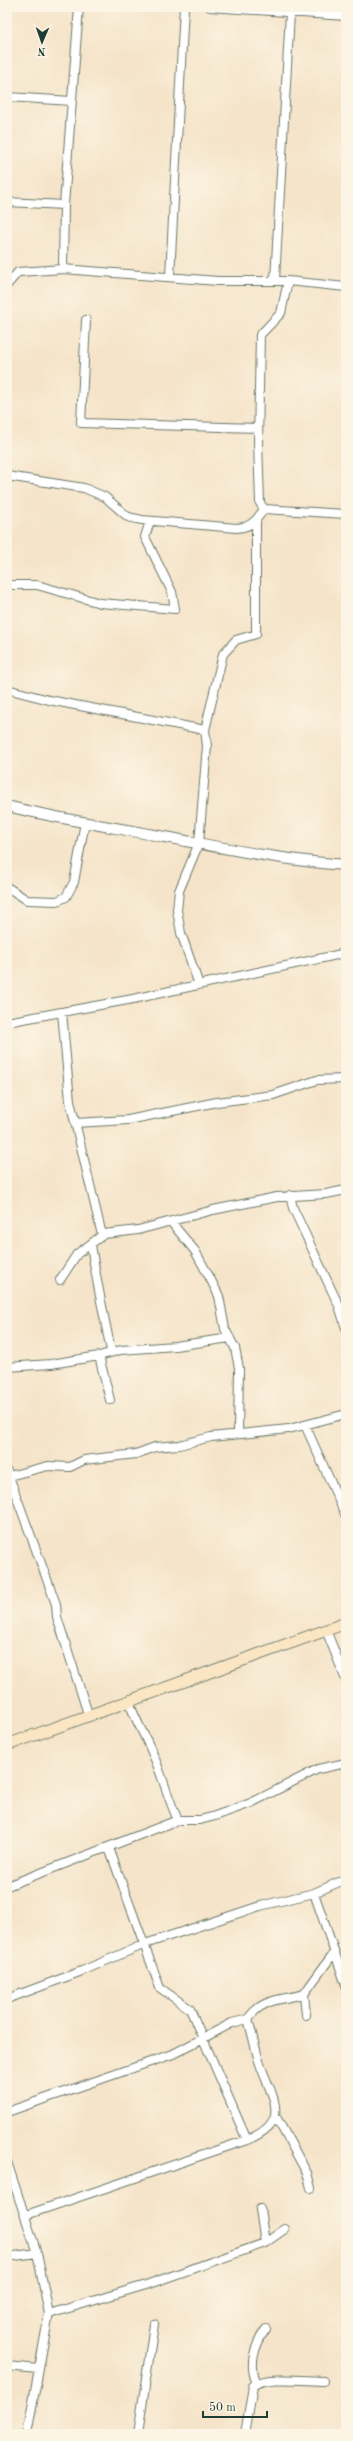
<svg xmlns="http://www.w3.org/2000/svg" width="353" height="2441" font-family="'Old Standard TT',serif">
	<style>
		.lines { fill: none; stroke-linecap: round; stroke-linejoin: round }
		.minor-casing { stroke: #6a7768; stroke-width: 10 }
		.tertiary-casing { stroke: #6a7768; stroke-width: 12 }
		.secondary-casing { stroke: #6a7768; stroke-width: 13 }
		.minor { stroke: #fff; stroke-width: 8 }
		.tertiary { stroke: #fff; stroke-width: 10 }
		.secondary { stroke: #fbe6c4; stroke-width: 11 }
	</style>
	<rect width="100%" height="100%" fill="#fcf5e5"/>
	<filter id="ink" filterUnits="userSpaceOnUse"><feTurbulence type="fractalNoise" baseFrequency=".025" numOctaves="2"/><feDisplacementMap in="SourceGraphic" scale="8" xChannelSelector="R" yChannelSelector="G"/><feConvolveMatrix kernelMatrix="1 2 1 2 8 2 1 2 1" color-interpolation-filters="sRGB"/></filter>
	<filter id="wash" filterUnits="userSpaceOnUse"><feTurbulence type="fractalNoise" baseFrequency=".012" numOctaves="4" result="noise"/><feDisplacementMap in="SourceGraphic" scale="16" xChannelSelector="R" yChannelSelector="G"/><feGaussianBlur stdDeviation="0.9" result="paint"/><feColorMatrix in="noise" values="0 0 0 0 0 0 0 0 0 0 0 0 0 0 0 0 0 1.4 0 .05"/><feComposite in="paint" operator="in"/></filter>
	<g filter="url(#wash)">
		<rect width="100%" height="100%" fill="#f5e4c9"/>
	</g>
	<g filter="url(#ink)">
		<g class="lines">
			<g class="minor-casing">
				<path id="minor" d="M210,7L346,16
					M7,97L72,101
					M7,202L64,205
					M63,269L64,205L79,7
					M170,276L184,7
					M275,280L290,13
					M7,285L18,272L63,269L218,281H288L346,287
					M86,320L81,423L258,428
					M7,476L84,488L105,497L128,517L142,520L237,528C251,527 256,521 264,509
					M264,509L260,503L258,443L260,335L281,313L288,281
					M264,509L346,514
					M7,585H37L100,603L175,609L172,592L145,537L150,521
					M7,689L49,700L205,730
					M7,887L27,900L57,901L66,897L74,882L85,822
					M199,985L181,933L177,910L179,891L199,843L207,746L205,730L223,654L236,640L256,634V521
					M62,1012L70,1101L102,1235
					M7,1022L133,999L346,953
					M75,1123L128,1120L217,1102L273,1095L317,1080L346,1079
					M290,1195L293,1208L339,1306L346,1328
					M171,1222L195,1251L211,1280L219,1296L225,1329L235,1348L239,1368L238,1434
					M91,1244C96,1280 104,1315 111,1351
					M60,1280L77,1254L104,1234L138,1230L213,1210L277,1197L326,1194L346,1190
					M99,1356L110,1400
					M7,1367L51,1364L99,1356L121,1350L175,1346L230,1338
					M305,1425L346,1516
					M7,1471L56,1604L57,1617L89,1717
					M9,1476L48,1466L70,1467L84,1460L136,1454L155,1447L179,1445L211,1437L289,1429L346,1414
					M326,1630L346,1680
					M129,1702C135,1719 144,1734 151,1750C162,1773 167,1797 178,1820
					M109,1848L160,1988L190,2009L247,2140
					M7,1886L178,1820H200L215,1816L251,1803L318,1769L346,1763
					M314,1893L346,1985
					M7,1999L82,1971L145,1944L260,1906L314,1893L346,1879
					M306,2015L304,1994L333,1954
					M7,2112L173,2054L232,2023L248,2019
					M275,2115L307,2173L311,2188
					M7,2162L37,2253L49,2314L27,2434
					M26,2215L247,2140C295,2120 270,2096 259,2061C255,2047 252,2033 248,2019C262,1998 282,2000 304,1994
					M265,2243L285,2229
					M7,2257L37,2253
					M49,2314L146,2285L265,2243L260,2209
					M7,2366L38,2369
					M257,2383C248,2365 255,2344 266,2329
					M138,2434L154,2324
					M245,2434L253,2386C265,2375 306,2381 323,2381"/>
			</g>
			<g class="tertiary-casing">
				<path id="tertiary" d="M7,806C59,819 112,827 165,837C225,848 285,861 346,865"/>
			</g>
			<g class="secondary-casing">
				<path id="secondary" d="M7,1745L346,1623"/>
			</g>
			<use href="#minor" class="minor"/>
			<use href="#tertiary" class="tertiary"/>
			<use href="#secondary" class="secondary"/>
		</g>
	</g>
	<rect width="353" height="2441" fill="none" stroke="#fcf5e5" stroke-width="24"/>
	<g transform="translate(42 42) rotate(182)" stroke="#fcf5e5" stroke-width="3" paint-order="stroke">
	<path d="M0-3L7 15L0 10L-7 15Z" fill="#1f3d34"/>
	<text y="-6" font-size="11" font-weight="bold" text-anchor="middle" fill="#1f3d34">N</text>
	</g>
	<path d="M203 2411v6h64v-6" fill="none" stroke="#1f3d34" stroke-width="2"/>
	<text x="209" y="2411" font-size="12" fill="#1f3d34" stroke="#fcf5e5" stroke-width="3" paint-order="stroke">50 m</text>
</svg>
